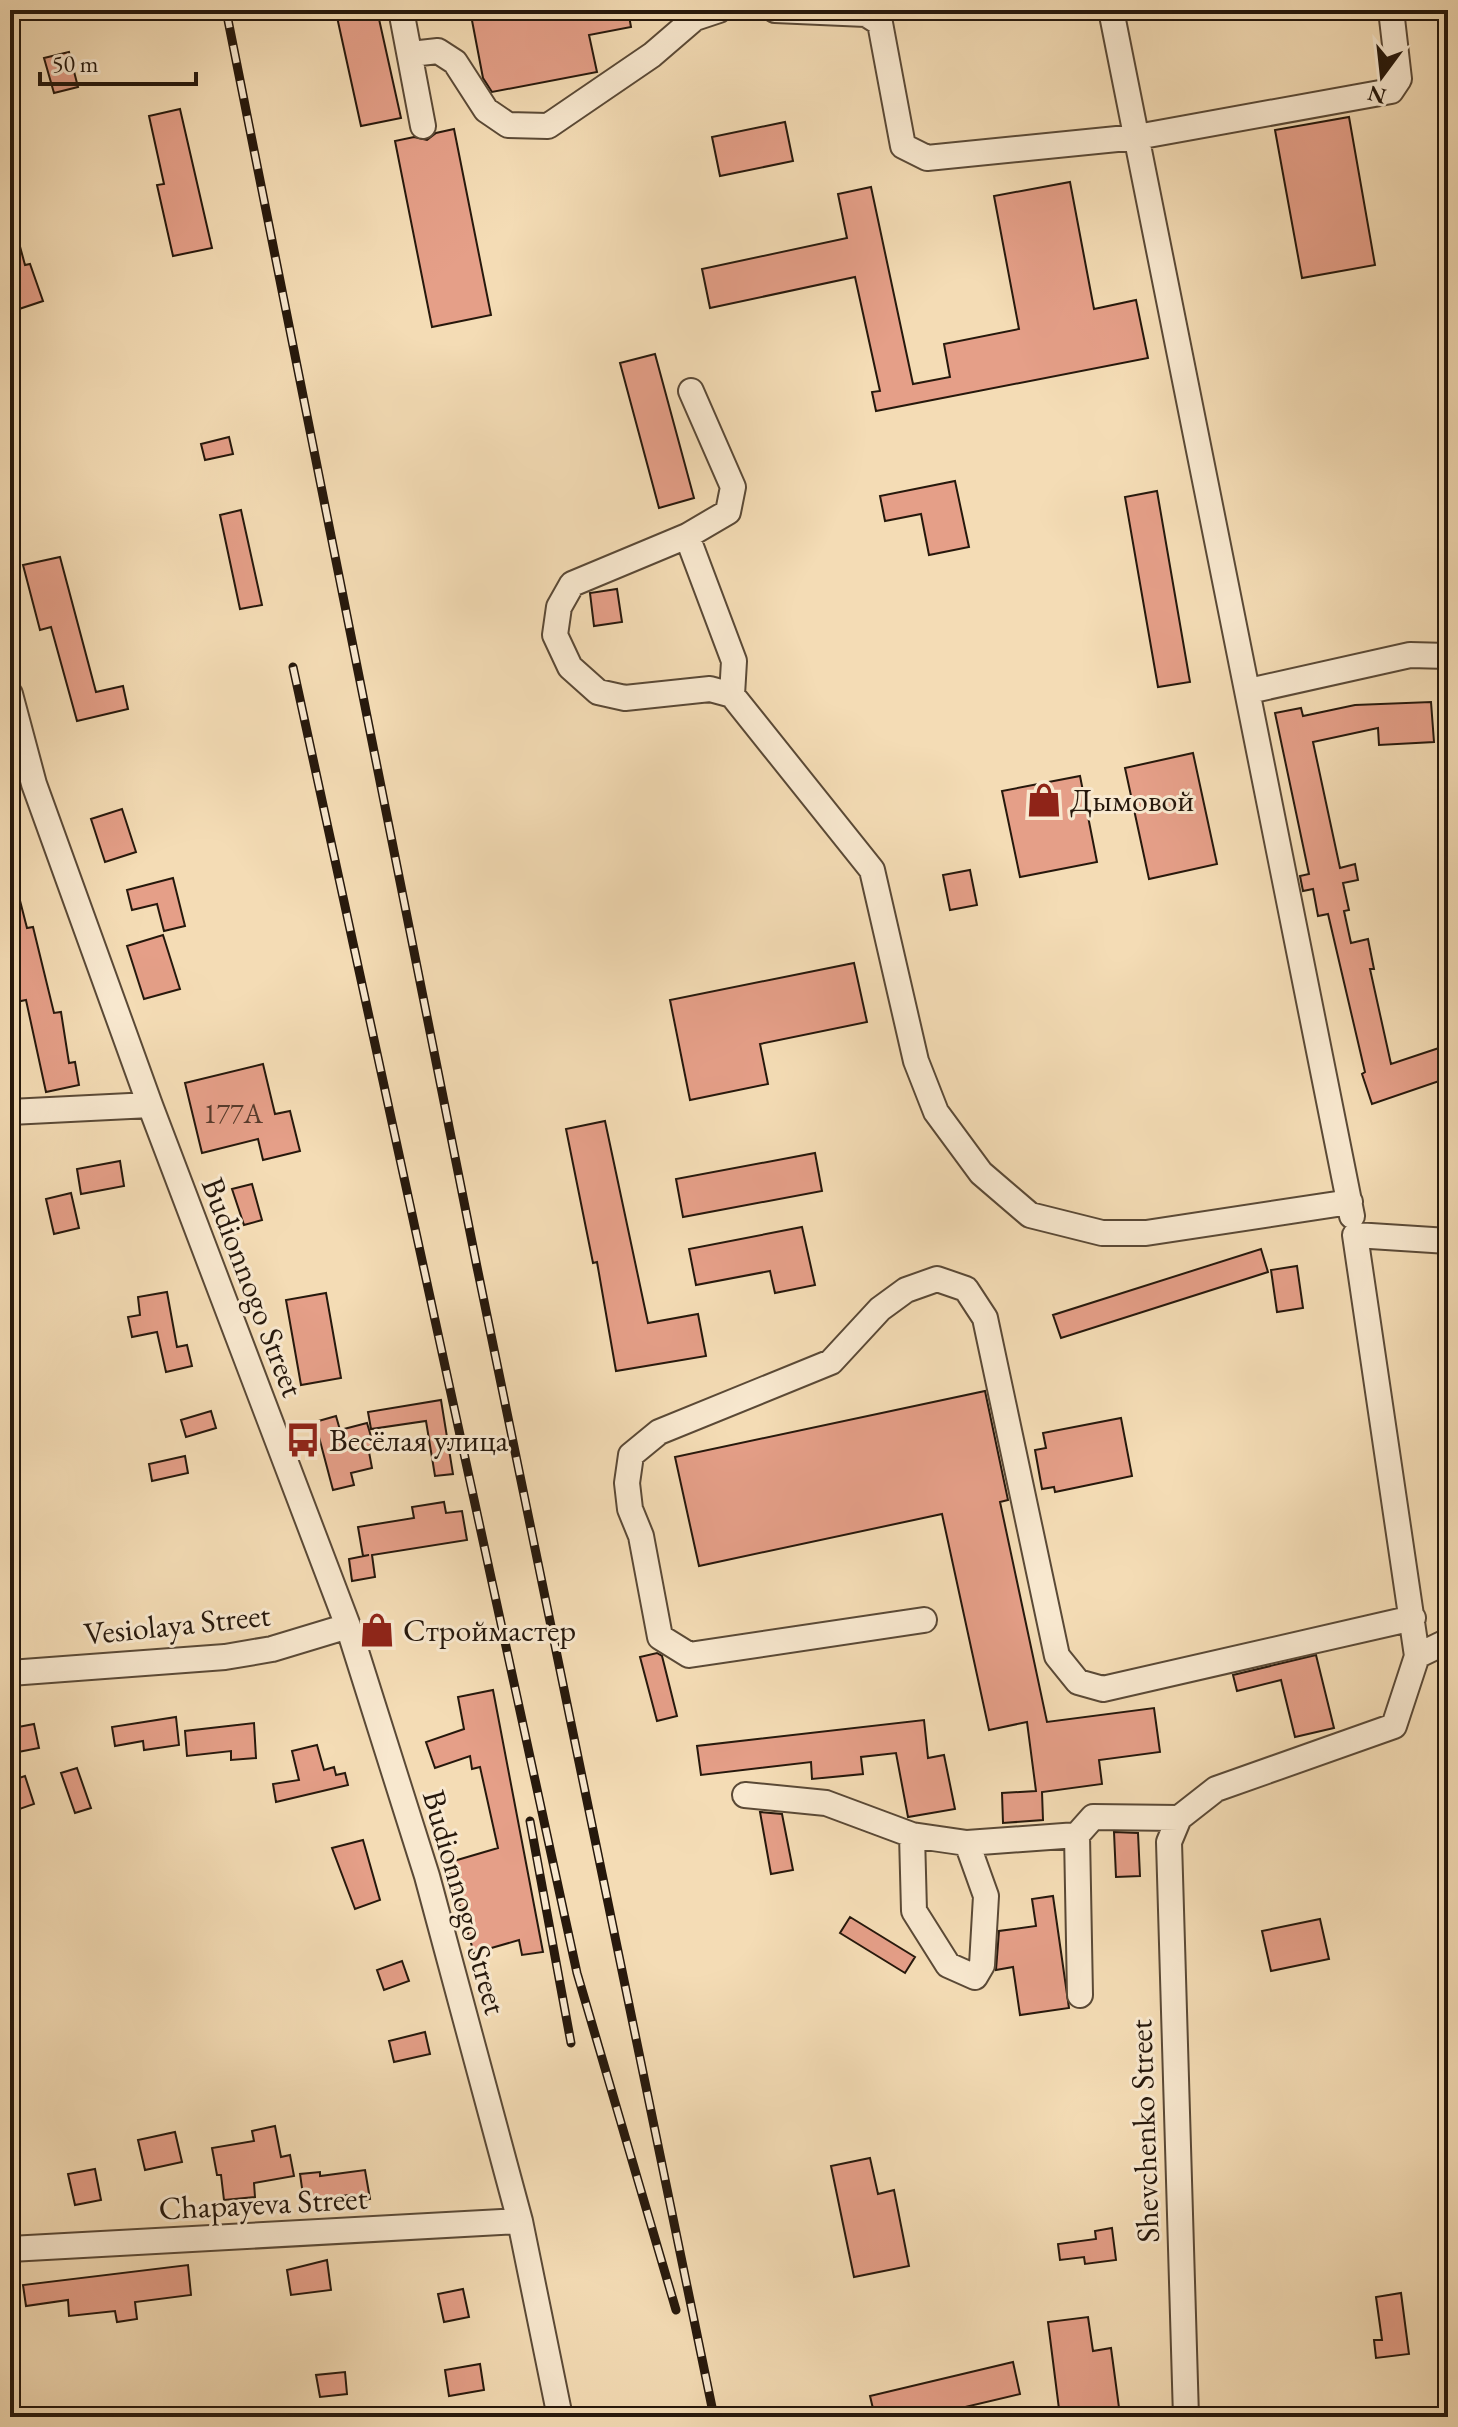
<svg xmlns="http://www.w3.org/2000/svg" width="1458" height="2427" font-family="'EB Garamond',serif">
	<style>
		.building { fill: #e59f88; stroke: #26180c; stroke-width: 2 }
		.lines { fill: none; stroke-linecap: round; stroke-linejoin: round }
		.minor-casing { stroke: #5a4936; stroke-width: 28 }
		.minor { stroke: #f8e8cf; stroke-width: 24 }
		.rail-casing { stroke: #26180c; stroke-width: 9 }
		.rail { stroke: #f8e8cf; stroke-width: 6; stroke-dasharray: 18; stroke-linecap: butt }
		.labels { text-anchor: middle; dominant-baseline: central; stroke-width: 6; stroke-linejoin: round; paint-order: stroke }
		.number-label { font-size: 28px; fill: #563a2b }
		.poi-label { font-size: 32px; fill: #26180c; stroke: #f8e8cf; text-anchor: start }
		.street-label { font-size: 32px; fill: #26180c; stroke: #f8e8cf }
	</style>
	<rect width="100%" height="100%" fill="#f4dcb5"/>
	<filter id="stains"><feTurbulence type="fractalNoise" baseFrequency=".0025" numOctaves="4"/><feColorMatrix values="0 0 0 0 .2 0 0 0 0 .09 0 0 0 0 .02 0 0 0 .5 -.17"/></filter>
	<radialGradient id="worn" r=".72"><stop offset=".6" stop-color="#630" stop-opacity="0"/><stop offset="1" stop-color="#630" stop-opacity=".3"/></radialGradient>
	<path class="building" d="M377,10L401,118L361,126L337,17Z
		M470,10H628L631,27L589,35L597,72L492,92L483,78Z
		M69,52L78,87L54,93L44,58Z
		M180,109L212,248L173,256L157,185L164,184L149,116Z
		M1349,117L1375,265L1302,278L1275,130Z
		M785,122L793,161L720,176L712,137Z
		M454,129L491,315L432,327L395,141L414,137L427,140L436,133Z
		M1070,182L1094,309L1136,300L1148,358L876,411L872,392L880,391L855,277L710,308L702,269L847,238L838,194L871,187L913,384L950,377L944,344L1019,329L994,196Z
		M15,228L25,265L30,264L43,301L10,312V229Z
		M655,354L694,498L659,508L620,363Z
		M229,437L233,454L205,460L201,444Z
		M955,481L969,547L929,555L921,514L885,521L880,496Z
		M1157,491L1190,682L1158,687L1125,497Z
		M241,510L262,605L240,609L220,515Z
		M60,557L96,692L123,686L128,709L77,721L51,627L40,630L23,565Z
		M617,589L622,622L594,626L590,593Z
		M1431,702L1434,742L1379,745L1378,728L1313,742L1340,868L1355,864L1358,880L1343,883L1349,910L1344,911L1351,943L1368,939L1374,969H1370L1391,1064L1448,1045V1078L1372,1104L1362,1074L1365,1072L1328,914L1318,916L1313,889L1303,891L1300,876L1309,874L1275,713L1301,708L1303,716L1355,705Z
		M1193,753L1217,864L1149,879L1125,768Z
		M1080,776L1097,862L1020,877L1002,791Z
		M122,809L136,852L105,862L91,819Z
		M970,870L977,905L950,910L943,875Z
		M173,878L185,926L164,931L157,904L132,910L127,890Z
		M16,885L27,928L33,927L54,1013L61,1012L69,1063L75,1062L79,1085L46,1092L26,1000L16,1002L10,974V886Z
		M163,935L180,989L144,999L127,946Z
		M854,963L867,1022L760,1044L768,1084L690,1100L670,1000Z
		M263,1064L275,1114L290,1111L300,1151L263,1160L258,1139L202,1153L185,1083Z
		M605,1121L648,1323L698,1314L706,1356L616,1371L597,1262L593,1263L566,1129Z
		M815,1153L822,1191L683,1217L676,1179Z
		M120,1161L124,1186L81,1194L77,1169Z
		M252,1184L262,1220L244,1225L232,1189Z
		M71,1193L79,1228L54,1234L46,1199Z
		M802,1227L815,1285L775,1293L770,1271L696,1285L689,1249Z
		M1261,1249L1268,1272L1061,1338L1053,1315Z
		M1297,1266L1303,1308L1277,1312L1271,1270Z
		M167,1292L177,1347L187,1345L192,1366L166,1372L157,1332L132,1337L128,1317L140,1315L138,1297Z
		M326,1293L341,1378L301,1385L286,1300Z
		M985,1391L1008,1500L1000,1502L1047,1722L1154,1708L1160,1752L1099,1760L1102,1784L1042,1792L1043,1820L1003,1823L1002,1793L1036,1791L1027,1722L989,1730L942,1514L699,1566L675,1457Z
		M441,1400L453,1474L435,1476L426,1421L371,1429L368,1412Z
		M211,1411L216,1428L186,1437L181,1420Z
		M336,1416L340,1430L367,1423L375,1450L369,1452L372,1468L351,1473L354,1485L333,1490L315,1422Z
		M1121,1418L1132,1476L1055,1492L1054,1487L1042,1489L1035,1450L1046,1448L1043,1433Z
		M185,1456L188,1473L152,1481L149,1464Z
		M444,1502L446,1513L462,1511L467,1540L372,1555L375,1577L352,1581L349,1559L369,1555L363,1556L358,1527L414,1518L412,1507Z
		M657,1653L662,1656L677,1716L657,1721L640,1657Z
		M1316,1655L1334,1728L1295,1737L1281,1680L1237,1691L1233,1675Z
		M493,1690L543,1952L522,1955L519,1940L474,1953L447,1863L498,1848L480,1767L472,1769L470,1756L435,1768L426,1742L464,1729L458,1697Z
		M176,1717L179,1745L144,1750L143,1741L115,1746L112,1727Z
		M924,1720L928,1758L944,1755L955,1809L908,1817L896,1753L861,1757L863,1774L812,1779L811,1762L701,1775L697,1746Z
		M254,1723L256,1758L231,1760V1751L187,1756L185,1731Z
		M34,1724L39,1748L18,1752L13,1728Z
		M317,1745L324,1770L334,1767L336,1775L345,1773L348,1785L276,1802L273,1784L299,1780L292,1751Z
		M77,1768L91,1808L75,1813L61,1773Z
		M25,1776L34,1804L14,1811L10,1781Z
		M760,1812L782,1814L793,1870L771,1874Z
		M1114,1832L1138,1833L1140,1876L1116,1877Z
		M363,1840L380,1900L355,1909L332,1848Z
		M1053,1896L1069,2008L1020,2015L1013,1967L996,1970L999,1931L1036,1926L1032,1899Z
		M850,1917L915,1957L905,1973L840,1933Z
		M1320,1919L1329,1959L1271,1971L1262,1931Z
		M402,1961L409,1981L384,1990L377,1970Z
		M425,2032L430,2054L394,2062L389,2041Z
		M275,2126L281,2157L290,2155L294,2176L254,2183L255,2197L224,2200L221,2175H217L212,2148L254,2141L252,2131Z
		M175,2132L182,2162L145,2170L138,2140Z
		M870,2158L878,2194L894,2190L909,2266L854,2277L831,2166Z
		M95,2169L101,2200L75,2205L68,2174Z
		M365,2170L370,2199L350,2202L349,2195L304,2202L300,2174L320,2172V2176Z
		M1112,2228L1116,2260L1085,2264L1084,2257L1060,2260L1058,2244L1096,2239L1095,2231Z
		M327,2260L331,2290L291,2295L287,2270Z
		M188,2265L191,2295L135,2302L137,2319L117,2322L115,2311L69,2316L68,2300L26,2306L23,2285Z
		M463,2289L469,2317L444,2322L438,2294Z
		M1401,2293L1409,2354L1376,2358L1374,2340H1382L1376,2297Z
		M1088,2317L1093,2351L1111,2348L1120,2415L1060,2417L1048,2322Z
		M1013,2362L1020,2394L923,2417H875L870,2396Z
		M480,2364L484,2390L449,2396L445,2370Z
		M345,2372L347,2394L320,2397L316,2375Z"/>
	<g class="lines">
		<g class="minor-casing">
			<path id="minor" d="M401,10L423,126
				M775,10L866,14L880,23L903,146L927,158L1137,137L1391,91L1399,79L1391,10
				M1111,10L1352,1216
				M411,54L438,51L455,62L486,110L508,125L548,126L652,55L695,18L719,10
				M691,391L733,487L728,512L687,536L572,584L559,607L555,635L570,667L598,692L625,698L710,689L732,695L872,870L916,1061L936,1112L981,1173L1030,1215L1102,1233H1146L1350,1202
				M687,536L734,661L732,695
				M1249,691L1410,655L1448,656
				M10,694L34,784L150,1105L348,1626L427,1876L520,2221L560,2417
				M10,1112L150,1105
				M924,1620L689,1655L660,1637L641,1536L630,1509L627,1483L631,1455L659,1432L831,1362L880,1309L906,1290L937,1279L966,1289L985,1318L1057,1656L1078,1682L1103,1689L1413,1618
				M1417,1656L1448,1641
				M10,1673L225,1657L272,1649L348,1626
				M745,1795L826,1803L912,1835L967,1843L1077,1835
				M912,1835L914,1911L948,1965L975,1977L982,1965L986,1896L967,1843
				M1080,1995L1077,1835L1093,1817L1179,1818
				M10,2249L520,2221
				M1186,2417L1169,1842L1179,1818L1216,1789L1394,1726L1417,1656L1355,1235L1448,1241"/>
		</g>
		<use href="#minor" class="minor"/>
		<g class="rail-casing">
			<path id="rail" d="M226,10L477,1267L714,2417
				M293,667L577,1973L676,2310
				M530,1821L571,2043"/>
		</g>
		<use href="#rail" class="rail"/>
	</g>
	<defs>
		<g id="shop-bare" transform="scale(2.76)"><path d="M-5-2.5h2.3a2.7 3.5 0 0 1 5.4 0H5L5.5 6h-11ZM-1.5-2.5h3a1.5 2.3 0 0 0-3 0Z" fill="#8f2418" stroke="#f8e8cf" stroke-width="2.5" paint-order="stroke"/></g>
		<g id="bus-bare" transform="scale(2.76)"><path d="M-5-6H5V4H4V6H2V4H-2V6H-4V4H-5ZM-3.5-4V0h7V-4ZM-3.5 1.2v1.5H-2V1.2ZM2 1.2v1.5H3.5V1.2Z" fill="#8f2418" stroke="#f8e8cf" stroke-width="2.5" paint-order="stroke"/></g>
	</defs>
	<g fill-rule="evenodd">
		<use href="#shop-bare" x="1044" y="800"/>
		<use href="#bus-bare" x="303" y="1440"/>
		<use href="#shop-bare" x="377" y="1630"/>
	</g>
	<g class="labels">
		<g class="number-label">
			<text x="233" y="1113">177А</text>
		</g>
		<g class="poi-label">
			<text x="1070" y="800">Дымовой</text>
			<text x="329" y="1440">Весёлая улица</text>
			<text x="403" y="1630">Строймастер</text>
		</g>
		<g class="street-label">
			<text transform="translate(253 1287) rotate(69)">Budionnogo Street</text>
			<text transform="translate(177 1624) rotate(-6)">Vesiolaya Street</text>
			<text transform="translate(465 1902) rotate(74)">Budionnogo Street</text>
			<text transform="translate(1144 2131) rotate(-92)">Shevchenko Street</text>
			<text transform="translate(263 2203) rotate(-3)">Chapayeva Street</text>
		</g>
	</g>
	<rect width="1458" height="2427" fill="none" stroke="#f4dcb5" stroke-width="40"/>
	<rect x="12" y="12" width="1434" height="2403" fill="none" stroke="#26180c" stroke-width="4"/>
	<rect x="20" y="20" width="1418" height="2387" fill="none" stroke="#26180c" stroke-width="2"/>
	<g transform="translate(1382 76) rotate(195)" stroke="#f8e8cf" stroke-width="6" paint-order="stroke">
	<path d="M0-6L14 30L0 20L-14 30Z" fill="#26180c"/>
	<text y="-12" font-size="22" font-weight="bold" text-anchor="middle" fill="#26180c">N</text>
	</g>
	<path d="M40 72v12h156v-12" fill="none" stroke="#26180c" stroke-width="4"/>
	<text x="52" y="72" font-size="24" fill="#26180c" stroke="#f8e8cf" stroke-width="6" paint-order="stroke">50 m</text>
	<rect width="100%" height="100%" filter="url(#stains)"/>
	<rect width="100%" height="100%" fill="url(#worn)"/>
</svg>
